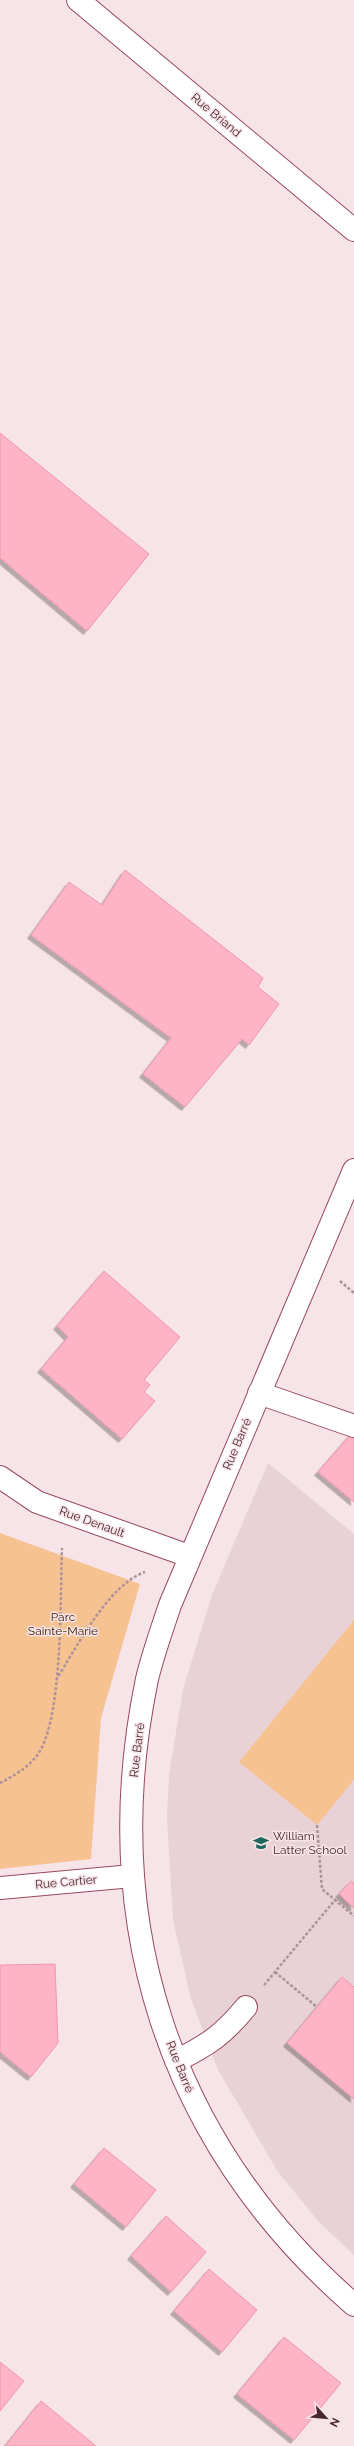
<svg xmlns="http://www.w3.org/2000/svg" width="354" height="2446" font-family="Raleway,sans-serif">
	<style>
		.built { fill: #e8d2d6 }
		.park { fill: #f7c292 }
		.building { fill: #fdb4c6; stroke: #ef97ad; filter: url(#shadow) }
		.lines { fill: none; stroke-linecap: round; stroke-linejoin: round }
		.minor-casing { stroke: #97485f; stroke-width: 24 }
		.path { stroke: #ad9399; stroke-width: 2.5; stroke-dasharray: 3 2; stroke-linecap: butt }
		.minor { stroke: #fff; stroke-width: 22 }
		.labels { text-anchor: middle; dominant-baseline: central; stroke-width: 3; stroke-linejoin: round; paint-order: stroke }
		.street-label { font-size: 12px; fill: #4b2831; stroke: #f7e4e8 }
		.park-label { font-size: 12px; fill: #402303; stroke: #f7e4e8 }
		.poi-label { font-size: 12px; fill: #4b2831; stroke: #f7e4e8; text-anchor: start }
	</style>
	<defs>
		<filter id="shadow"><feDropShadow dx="-3.5" dy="3.5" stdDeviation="0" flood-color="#0004"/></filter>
	</defs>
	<rect width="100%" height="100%" fill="#f7e4e8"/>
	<path class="built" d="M268,1463L354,1534V2255L319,2222L278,2172L218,2070L191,1999L173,1920L167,1818L169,1775L183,1689L212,1595Z"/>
	<path class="park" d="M0,1533L140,1584L101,1718L91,1859L0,1869Z
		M354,1620V1780L317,1825L239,1762Z"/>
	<path class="building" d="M0,433L149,554L87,631L0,558Z
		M125,870L263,978L258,987L279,1004L249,1045L242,1039L185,1107L143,1074L171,1038L31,935L69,882L102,905Z
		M104,1271L180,1337L144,1380L150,1385L144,1392L155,1401L122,1439L41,1369L68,1337L57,1326Z
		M351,1434L354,1437V1502L318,1472Z
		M351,1881L354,1883V1908L339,1894Z
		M55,1964L58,2043L31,2077L0,2052V1965Z
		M342,1977L354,1987V2099L287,2043Z
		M104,2148L156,2190L126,2227L74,2184Z
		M166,2216L206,2252L171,2292L131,2256Z
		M209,2269L257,2310L222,2352L174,2311Z
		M284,2337L341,2383L294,2440L237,2394Z
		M0,2362L24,2381L0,2411Z
		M41,2401L96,2446H5Z"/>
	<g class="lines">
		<g class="minor-casing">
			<path id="minor" d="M78,0L354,230
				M354,1170L170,1605C162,1629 153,1654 147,1679C97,1920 167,2142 354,2305
				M259,1393L354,1426
				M0,1477L37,1502L189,1556
				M0,1888L132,1876
				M176,2061C208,2045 223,2035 246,2007"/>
		</g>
		<path class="path" d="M340,1281L354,1293
			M56,1680C76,1648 109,1584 145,1572
			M0,1783C14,1776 32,1765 40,1751C63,1710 60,1598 62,1548
			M317,1825L322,1889L335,1900
			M275,1972L317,2007
			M264,1985L335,1900L354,1916"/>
		<use href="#minor" class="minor"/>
	</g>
	<defs>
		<g id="school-bare" transform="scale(1.2)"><path d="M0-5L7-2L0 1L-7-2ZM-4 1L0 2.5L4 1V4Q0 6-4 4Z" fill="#1d675e" stroke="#f7e4e8" stroke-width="2.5" paint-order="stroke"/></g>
	</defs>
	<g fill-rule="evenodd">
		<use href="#school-bare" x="261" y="1843"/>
	</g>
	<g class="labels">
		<g class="street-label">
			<text transform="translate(216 115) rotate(40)">Rue Briand</text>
			<text transform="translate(237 1444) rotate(-67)">Rue Barré</text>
			<text transform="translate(92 1522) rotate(20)">Rue Denault</text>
			<text transform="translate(137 1750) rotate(-83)">Rue Barré</text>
			<text transform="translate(66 1882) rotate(-5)">Rue Cartier</text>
			<text transform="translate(180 2067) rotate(68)">Rue Barré</text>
		</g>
		<g class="park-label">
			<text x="63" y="1617">Parc<tspan x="63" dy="14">Sainte-Marie</tspan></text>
		</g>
		<g class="poi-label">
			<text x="273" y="1836">William<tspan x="273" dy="14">Latter School</tspan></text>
		</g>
	</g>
	<g transform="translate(326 2418) rotate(117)" stroke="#f7e4e8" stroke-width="3" paint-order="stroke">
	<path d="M0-3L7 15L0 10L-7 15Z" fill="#4b2831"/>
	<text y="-6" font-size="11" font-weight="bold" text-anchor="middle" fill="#4b2831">N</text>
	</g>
</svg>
